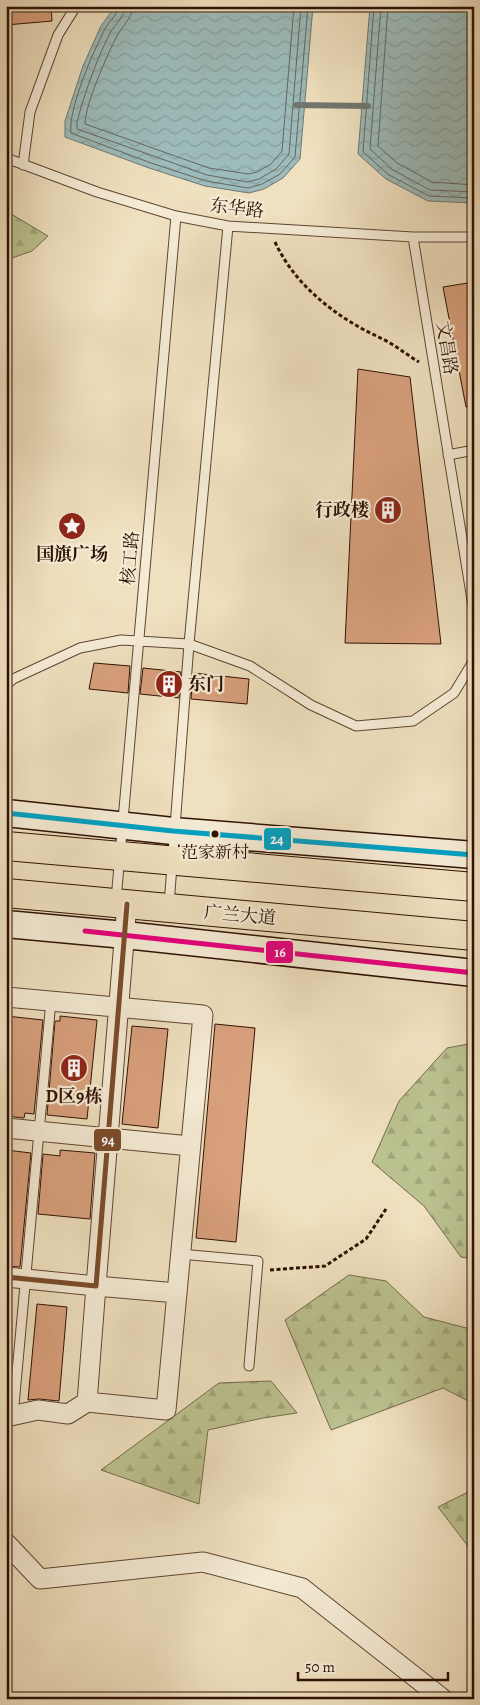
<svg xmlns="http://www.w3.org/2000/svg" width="480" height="1705" font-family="Alegreya,'Noto Serif SC',serif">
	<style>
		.forest { fill: url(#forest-firs); stroke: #756a4a }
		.water { fill: url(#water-waves); stroke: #707771 }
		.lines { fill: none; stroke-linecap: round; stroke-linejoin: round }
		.shore { stroke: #66665f; stroke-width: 1 }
		.stream { stroke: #707771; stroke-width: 6 }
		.building { fill: #d9a07d; stroke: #2f1104 }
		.lane-casing { stroke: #5f4533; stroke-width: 11 }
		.street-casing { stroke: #5f4533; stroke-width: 21 }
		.secondary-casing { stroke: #2f1104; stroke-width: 29 }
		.primary-casing { stroke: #2f1104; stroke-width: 30 }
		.path { stroke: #2f1104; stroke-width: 3; stroke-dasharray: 4 2.5; stroke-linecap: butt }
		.lane { stroke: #f5ebd5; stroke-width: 9 }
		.street { stroke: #f5ebd5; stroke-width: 19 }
		.secondary { stroke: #f5ebd5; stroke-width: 26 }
		.primary { stroke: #efe0bf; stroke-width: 28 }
		.bus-1-casing { stroke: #f5ebd5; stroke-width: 9 }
		.bus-2-casing { stroke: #f5ebd5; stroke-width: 9 }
		.bus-3-casing { stroke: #f5ebd5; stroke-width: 9 }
		.bus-1 { stroke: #02a1c4; stroke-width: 5 }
		.bus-2 { stroke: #e5007d; stroke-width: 5 }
		.bus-3 { stroke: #7a4b2a; stroke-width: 5 }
		.bus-dot { fill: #2f1104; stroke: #f5ebd5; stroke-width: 2 }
		.labels { text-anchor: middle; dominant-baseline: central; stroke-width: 4.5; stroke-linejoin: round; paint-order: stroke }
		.bus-label { font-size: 17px; fill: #2f1104; stroke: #f5ebd5 }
		.street-label { font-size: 18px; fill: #2f1104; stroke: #f5ebd5 }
		.poi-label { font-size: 18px; font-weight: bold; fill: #2f1104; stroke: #f5ebd5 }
		.line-badge { stroke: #f5ebd5; stroke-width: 2 }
		.badge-label { font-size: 14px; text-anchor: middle; font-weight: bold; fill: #fff }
	</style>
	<defs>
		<pattern id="forest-firs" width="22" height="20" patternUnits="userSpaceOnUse" patternTransform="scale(1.25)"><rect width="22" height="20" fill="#bbc290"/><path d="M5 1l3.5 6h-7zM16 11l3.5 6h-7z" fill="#a1a67b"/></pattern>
		<pattern id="water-waves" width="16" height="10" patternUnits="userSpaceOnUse" patternTransform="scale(1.25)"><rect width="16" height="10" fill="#9cbbba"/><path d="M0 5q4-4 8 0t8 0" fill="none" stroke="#87a09e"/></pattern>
	</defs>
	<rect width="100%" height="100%" fill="#efe0bf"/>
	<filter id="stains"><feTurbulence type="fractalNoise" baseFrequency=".004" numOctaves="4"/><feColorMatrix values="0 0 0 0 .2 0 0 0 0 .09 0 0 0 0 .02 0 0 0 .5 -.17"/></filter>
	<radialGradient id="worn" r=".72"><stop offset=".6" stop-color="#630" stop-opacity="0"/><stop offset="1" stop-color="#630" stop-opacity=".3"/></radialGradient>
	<path class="forest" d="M6,211L48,236L32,251L9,259L6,258Z
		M474,1043V1259L461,1257L424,1206L372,1162L399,1101L447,1048Z
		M349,1275L386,1281L424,1317L474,1330V1404L443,1388L331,1430L285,1320Z
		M271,1381L297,1413L263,1418L208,1430L199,1504L101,1470L219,1383Z
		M474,1489V1554L438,1507Z"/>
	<path class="water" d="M135,6H313L300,159L283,178L264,189L249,193L205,186L149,168L65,137V121L83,66L101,26L114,8Z
		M370,6H474V203L428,201L386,179L358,154Z"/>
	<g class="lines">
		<path class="shore" d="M119,6C118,15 109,21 105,29C93,52 68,109 71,133L151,163L206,181L248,188L262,184L280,174L295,157L308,6
			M125,6C125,17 115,24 110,33C96,61 85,92 77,122V129L207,175L248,182L259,179L276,169L289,154L301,6
			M133,6C132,19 122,26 117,36C107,55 85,105 85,124L209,168L248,174L257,172L271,164L282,151L294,6
			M374,6L363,152L389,175L429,196L474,198
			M381,6L370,149L393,170L430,190L474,192
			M388,6L378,146L397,163L432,182L474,185"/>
		<path class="stream" d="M296,105L368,106"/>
	</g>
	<path class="building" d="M6,6H51L52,21L6,25Z
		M474,282V406L466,407L443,287Z
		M358,369L410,377L441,644L345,643Z
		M94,663L130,666L128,693L89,689Z
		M143,668L181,672L179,698L140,694Z
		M193,673L249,679L247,704L191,699Z
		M6,1016L43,1020L34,1114L25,1113L24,1118L6,1116Z
		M60,1016L97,1020L87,1119L47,1115L55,1021H60Z
		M215,1024L255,1028L236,1242L196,1238Z
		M132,1026L168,1029L158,1128L122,1124Z
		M6,1150L31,1153L20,1267L6,1266Z
		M60,1150L95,1153L90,1219L38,1214L43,1154L60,1156Z
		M37,1304L67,1307L59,1401L39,1399L28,1400Z"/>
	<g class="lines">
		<g class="lane-casing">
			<path id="lane" d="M6,158L97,192L176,216L228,226L413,237H474
				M23,165L30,112L58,35L76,6
				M413,237L474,612
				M448,455L474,450
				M6,685L13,679L80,648L121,640L189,644L250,666L311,705L356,726L413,721L454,693L474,660
				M116,900L176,216
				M169,905L189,644L228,226
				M180,1254L258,1261L249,1366
				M13,1416L51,1001"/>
		</g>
		<g class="street-casing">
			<path id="street" d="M6,997L203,1015L177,1293L96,1286L87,1402L68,1414L38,1410L6,1417
				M6,1128L190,1146
				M6,1277L96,1286L127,904
				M87,1402L166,1410L177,1293
				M6,1543L40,1579L203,1562L302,1588L443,1699"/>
		</g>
		<g class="secondary-casing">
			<path id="secondary" d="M6,813L173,831L474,855
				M6,924L125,935L474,973"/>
		</g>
		<g class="primary-casing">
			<path id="primary" d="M6,846L474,887
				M6,893L474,936"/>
		</g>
		<path class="path" d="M275,242C292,279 324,307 359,327C369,333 380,337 390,343C400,349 409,356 419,362
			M270,1270L325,1266L366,1239L386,1209"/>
		<use href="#lane" class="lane"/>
		<use href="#street" class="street"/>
		<use href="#secondary" class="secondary"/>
		<use href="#primary" class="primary"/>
		<g class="bus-1-casing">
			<path id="bus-1" d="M6,813L173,831L474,855"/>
		</g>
		<g class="bus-2-casing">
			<path id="bus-2" d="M85,931L474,973"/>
		</g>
		<g class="bus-3-casing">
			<path id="bus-3" d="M6,1277L96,1286L127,904"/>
		</g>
		<use href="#bus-1" class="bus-1"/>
		<use href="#bus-2" class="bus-2"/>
		<use href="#bus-3" class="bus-3"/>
	</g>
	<defs>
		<g id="building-disc" transform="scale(1.4375)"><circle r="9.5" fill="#8f2418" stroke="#f5ebd5"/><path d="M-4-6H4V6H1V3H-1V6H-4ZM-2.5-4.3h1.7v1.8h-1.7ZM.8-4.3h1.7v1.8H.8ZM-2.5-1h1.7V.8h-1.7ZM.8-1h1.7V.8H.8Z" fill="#fff"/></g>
		<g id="sight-disc" transform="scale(1.4375)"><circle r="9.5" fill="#8f2418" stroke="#f5ebd5"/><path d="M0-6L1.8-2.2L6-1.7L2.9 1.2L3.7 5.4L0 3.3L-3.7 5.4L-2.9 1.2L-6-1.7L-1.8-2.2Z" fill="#fff"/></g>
	</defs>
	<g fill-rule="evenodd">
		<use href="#building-disc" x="388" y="510"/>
		<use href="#sight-disc" x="72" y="526"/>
		<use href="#building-disc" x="169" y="684"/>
		<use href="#building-disc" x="74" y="1068"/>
	</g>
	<circle class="bus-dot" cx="215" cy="834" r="4.5"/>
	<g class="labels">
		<g class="bus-label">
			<text x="215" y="852">范家新村</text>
		</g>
		<g class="street-label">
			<text transform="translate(237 208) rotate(7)">东华路</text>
			<text transform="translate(447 348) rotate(81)">文昌路</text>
			<text transform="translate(130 558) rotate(-85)">核工路</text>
			<text transform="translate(240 915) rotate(5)">广兰大道</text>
		</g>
		<g class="poi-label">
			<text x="369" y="510" text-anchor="end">行政楼</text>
			<text x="72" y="554">国旗广场</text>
			<text x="188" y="684" text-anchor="start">东门</text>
			<text x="74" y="1096">D区9栋</text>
		</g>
	</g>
	<g class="line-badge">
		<rect x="263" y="827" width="29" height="24" rx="5" fill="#02a1c4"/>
		<rect x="265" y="940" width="29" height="24" rx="5" fill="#e5007d"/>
		<rect x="93" y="1128" width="29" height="24" rx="5" fill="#7a4b2a"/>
	</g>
	<g class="badge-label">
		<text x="277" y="844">24</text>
		<text x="280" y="957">16</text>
		<text x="108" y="1145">94</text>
	</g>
	<rect width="480" height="1705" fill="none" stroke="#efe0bf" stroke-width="25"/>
	<rect x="8" y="8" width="465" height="1690" fill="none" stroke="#2f1104" stroke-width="2.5"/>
	<rect x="12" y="12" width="455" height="1680" fill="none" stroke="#2f1104"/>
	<path d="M298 1672v8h150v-8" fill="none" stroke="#2f1104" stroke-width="2.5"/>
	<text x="305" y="1672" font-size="15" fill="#2f1104" stroke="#f5ebd5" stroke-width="4" paint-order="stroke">50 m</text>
	<rect width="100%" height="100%" filter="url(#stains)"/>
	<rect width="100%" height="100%" fill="url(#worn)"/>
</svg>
